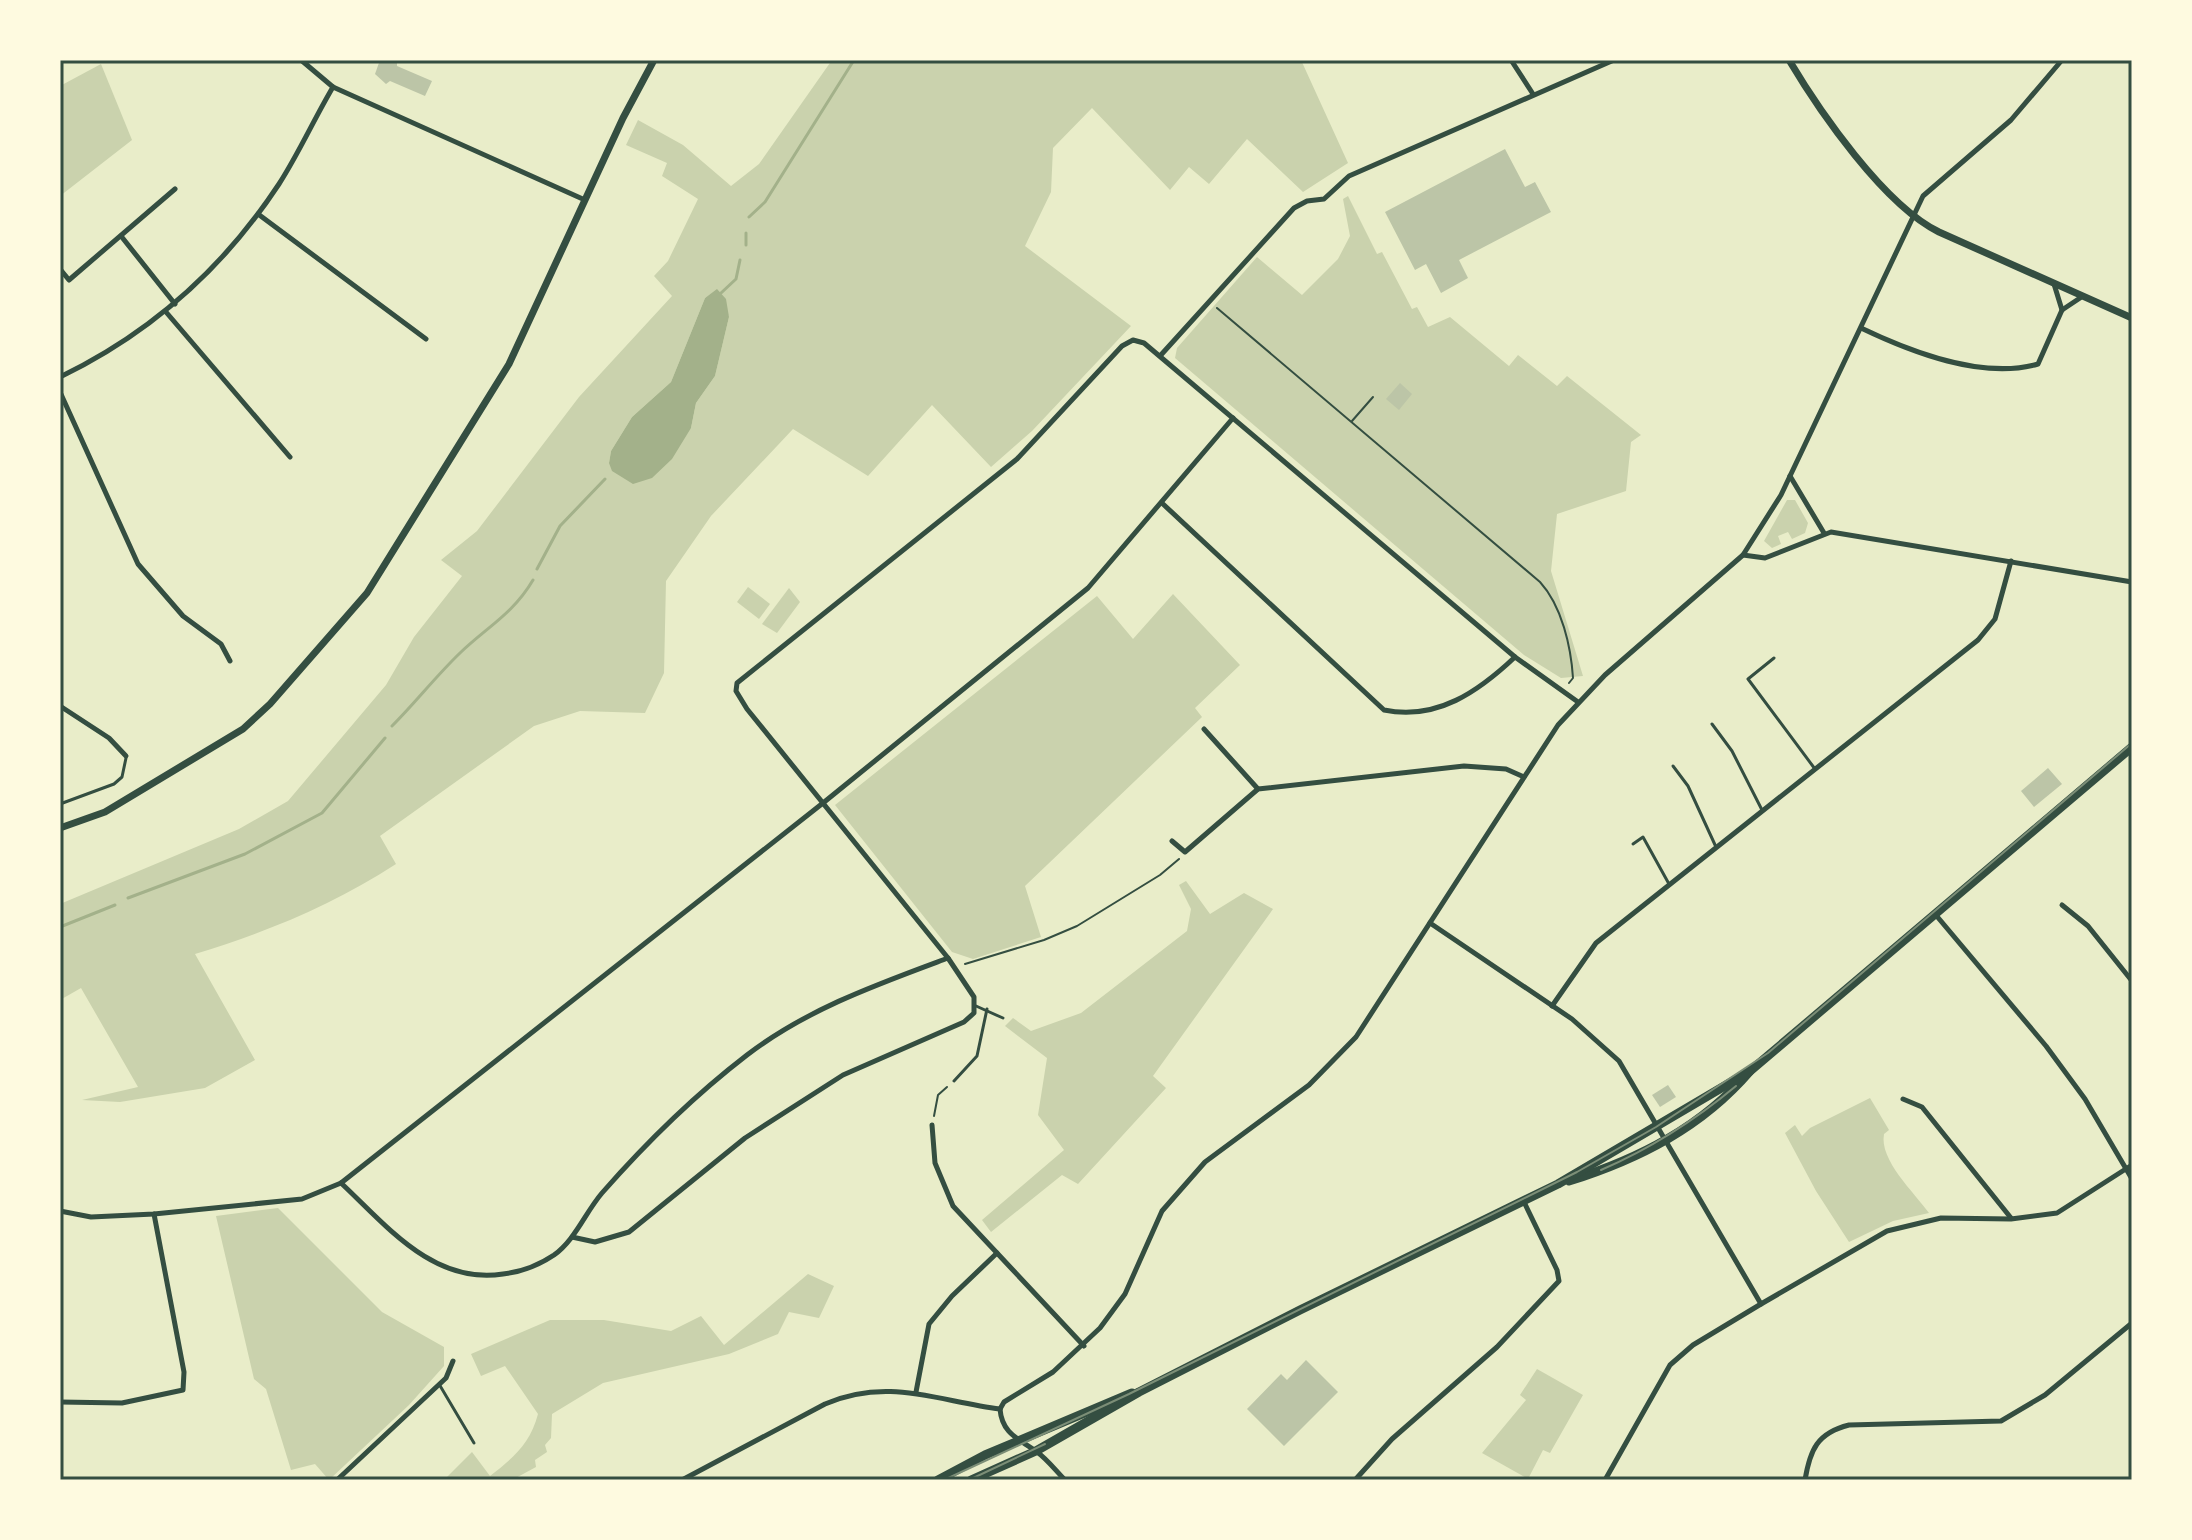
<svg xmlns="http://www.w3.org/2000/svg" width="2192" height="1540" font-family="'Noto Serif',serif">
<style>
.green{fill:#cad2ad;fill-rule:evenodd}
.water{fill:#a3b18a}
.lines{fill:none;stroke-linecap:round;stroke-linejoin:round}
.stream{stroke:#a3b18a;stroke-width:3}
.building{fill:#bcc5a7}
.path{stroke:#344e41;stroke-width:2}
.service{stroke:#344e41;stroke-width:3}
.minor{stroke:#344e41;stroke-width:5}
.tertiary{stroke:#344e41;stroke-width:7}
.primary{stroke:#344e41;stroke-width:9}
.tram{stroke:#7c8e77;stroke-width:2}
.neatline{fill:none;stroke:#344e41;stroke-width:3}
</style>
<rect width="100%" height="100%" fill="#e9edc9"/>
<!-- green -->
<g class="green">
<path d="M832 60H1301L1348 163 1303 192 1247 139 1209 184 1189 167 1170 190 1092 108 1053 148 1051 192 1025 246 1131 326 1032 431 991 467 932 405 868 476 793 429 711 516 666 581 664 673 645 713 580 711 534 726 380 836 396 864C333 905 267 932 195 954L255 1060 205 1088 120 1102 82 1100 138 1087 81 988 60 1000V904L239 829 288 801 386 685 414 637 462 576 441 560 477 531 579 397 672 296 654 276 668 261 698 199 662 176 667 163 626 145 638 120 683 145 731 186 759 164ZM717 290 729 317 715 376 696 403 691 428 609 463 611 451 632 417 671 382 705 298Z"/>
<polygon points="101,64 132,140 60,196 60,86"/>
<polygon points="1348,196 1377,254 1382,252 1412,309 1417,307 1428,327 1450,317 1509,366 1518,355 1557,386 1567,376 1641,435 1631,442 1626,491 1557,514 1551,571 1583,676 1561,678 1524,655 1175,358 1177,348 1257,257 1302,295 1338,259 1350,236 1343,199"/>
<polygon points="1787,500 1795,500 1808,523 1805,533 1792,539 1788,532 1778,536 1781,544 1772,548 1764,541"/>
<polygon points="748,587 770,604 759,619 737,602"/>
<polygon points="789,588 800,602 777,633 762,624"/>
<polygon points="1173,594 1240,665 1195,708 1202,717 1025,886 1041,937 973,959 952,952 835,805 1097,596 1133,639"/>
<polygon points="1186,881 1210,914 1244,893 1273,909 1153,1076 1166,1088 1078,1184 1062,1175 991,1232 982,1220 1064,1150 1038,1115 1047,1058 1005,1026 1013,1018 1031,1031 1081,1013 1187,931 1191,909 1179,885"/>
<path d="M1870 1098 1889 1130 1884 1134C1879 1160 1914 1192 1929 1213L1893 1221 1849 1242 1816 1191 1785 1133 1795 1125 1802 1136 1810 1128Z"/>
<polygon points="278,1208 382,1312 444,1347 444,1366 409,1405 329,1480 315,1464 291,1470 266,1389 254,1379 216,1216"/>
<path d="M808 1274 834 1286 819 1318 789 1312 778 1334 729 1354 603 1383 552 1414 551 1438 545 1445 547 1452 535 1460 536 1467 512 1480H444L472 1452 490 1476C514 1457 530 1444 538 1414L505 1366 481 1376 471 1354 550 1320H604L671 1331 701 1316 724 1345Z"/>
<polygon points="1537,1369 1583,1395 1550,1453 1543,1450 1528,1479 1482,1453 1526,1400 1520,1395"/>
</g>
<!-- water -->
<polygon class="water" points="717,289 726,299 729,317 715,376 696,403 691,428 672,459 652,478 633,484 612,471 609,463 611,451 632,417 671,382 705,298"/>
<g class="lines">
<!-- stream -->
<g class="stream">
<polyline points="749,217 765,202 854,60"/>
<polyline points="746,233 746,245"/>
<polyline points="721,293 736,279 740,260"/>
<polyline points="537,569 560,526 605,479"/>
<path d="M392 726C416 702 436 676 460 653 487 627 513 614 533 580"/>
<polyline points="128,898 245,854 322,813 385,738"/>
<polyline points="60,927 115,905"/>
</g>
</g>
<!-- building -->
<g class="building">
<polygon points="380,60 397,60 397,66 432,81 425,96 390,81 386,84 375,74"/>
<polygon points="1505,149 1525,187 1535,182 1551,212 1459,260 1468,278 1441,293 1426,264 1415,270 1385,212"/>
<polygon points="1400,383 1412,394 1399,410 1386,399"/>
<polygon points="2048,768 2062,784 2034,807 2021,791"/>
<polygon points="1668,1085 1676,1097 1660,1107 1652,1095"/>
<polygon points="1306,1360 1338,1392 1284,1446 1247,1409 1281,1374 1287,1380"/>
</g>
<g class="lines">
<!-- path -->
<g class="path">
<path d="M1217 308 1540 582C1562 606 1571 647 1573 678L1569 683"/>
<polyline points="1352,421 1373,397"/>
<polyline points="965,964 1044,940 1077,926 1160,875 1179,859"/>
<polyline points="934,1116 938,1095 947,1087"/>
</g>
<!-- service -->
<g class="service">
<polyline points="1774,658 1748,679 1815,769"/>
<polyline points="1712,724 1732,751 1762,810"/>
<polyline points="1673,766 1688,786 1716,847"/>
<polyline points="60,804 114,784 122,777 126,758"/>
<polyline points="1633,844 1643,837 1669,884"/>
<polyline points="976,1006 1003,1018"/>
<polyline points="954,1081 977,1056 987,1009"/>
<polyline points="439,1384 474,1443"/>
</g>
<!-- minor -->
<g class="minor">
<polyline points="301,60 333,87 585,200"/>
<polyline points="1511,60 1533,94"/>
<polyline points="258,214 426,339"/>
<polyline points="121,236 175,304"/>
<polyline points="60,269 69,280 175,189"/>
<polyline points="2054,284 2062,310"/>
<polyline points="166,312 290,457"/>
<path d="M1861 328C1911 352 1982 380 2038 364L2062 310 2083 296"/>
<polyline points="1160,356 1294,208 1307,201 1324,199 1349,176 1614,60"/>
<path d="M60 377C151 333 223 269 279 184 299 153 314 119 333 87"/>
<polyline points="60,392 138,564 183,616 221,644 230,661"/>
<polyline points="1790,476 1824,533"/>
<path d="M1163 504 1384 710C1437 721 1479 691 1515 657"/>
<polyline points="1743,555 1765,558 1831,532 2132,582"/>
<polyline points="60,706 109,738 126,756"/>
<polyline points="1204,729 1258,789"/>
<polyline points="1172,841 1185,852 1258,789 1464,766 1506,769 1524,777"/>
<polyline points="2062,905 2088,926 2132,981"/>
<polyline points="1935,914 2046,1046 2085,1099 2132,1179"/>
<polyline points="1430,923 1572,1019 1619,1061 1761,1304"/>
<polyline points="1552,1006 1596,943 1978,640 1995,619 2011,561"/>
<polyline points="1903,1099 1922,1107 2011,1218"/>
<polyline points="932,1125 935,1163 953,1206 1084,1346"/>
<path d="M341 1183C386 1225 433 1285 503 1274 521 1272 539 1265 554 1255 575 1240 585 1213 602 1193 645 1144 695 1095 747 1055 807 1009 878 984 948 958"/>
<polyline points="60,1211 91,1217 154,1214 302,1199 341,1183 823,803 1088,588 1233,418"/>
<polyline points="572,1237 595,1242 629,1232 745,1138 843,1075 964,1022 974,1013 974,997 948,958 747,709 736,691 737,683 1017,459 1122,346 1133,340 1144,343 1515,657 1578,702"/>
<polyline points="916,1392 929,1324 952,1296 997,1253"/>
<polyline points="60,1402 122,1403 183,1390 184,1372 154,1214"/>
<polyline points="1000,1409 1004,1402 1053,1372 1100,1328 1125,1294 1162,1211 1205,1162 1309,1085 1356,1037 1558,725 1605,675 1743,555 1781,495 1923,196 2011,120 2062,60"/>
<path d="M1000 1409C1002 1434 1019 1439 1037 1452 1047 1459 1056 1471 1065 1480"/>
<polyline points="337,1480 446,1378 453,1361"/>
<path d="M682 1480 825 1404C888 1377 937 1401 1000 1409"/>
<polyline points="1355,1480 1392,1439 1497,1347 1559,1281 1557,1270 1524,1202"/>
<polyline points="1605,1480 1670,1365 1693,1345 1761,1304 1887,1231 1941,1218 2011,1219 2057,1213 2132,1165"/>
<path d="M1805 1480C1810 1450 1817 1433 1849 1425L2001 1421 2045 1395 2132 1323"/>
</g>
<!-- tertiary -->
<g class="tertiary">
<path d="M1789 60C1820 112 1884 205 1939 232L2132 318"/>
<polyline points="60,828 105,812 243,729 270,704 367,593 509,364 623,118 654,60"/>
</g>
<!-- primary -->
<g class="primary">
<path d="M1569 1181C1639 1159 1702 1127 1750 1071L2132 747"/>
<polyline points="938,1480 985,1455 1132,1393"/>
<polyline points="971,1480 1036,1451 1139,1392 1300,1310 1558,1184 1750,1071"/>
</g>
<!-- tram -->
<g class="tram">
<path d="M1601 1170C1652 1148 1694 1121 1736 1086"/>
<polyline points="944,1480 1129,1394 1577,1172 1656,1127 1768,1053 2132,743"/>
<polyline points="969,1480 1045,1444"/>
</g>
</g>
<!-- border -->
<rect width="2192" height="1540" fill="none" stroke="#fefae0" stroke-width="124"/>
<rect x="62" y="62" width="2068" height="1416" class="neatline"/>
</svg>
